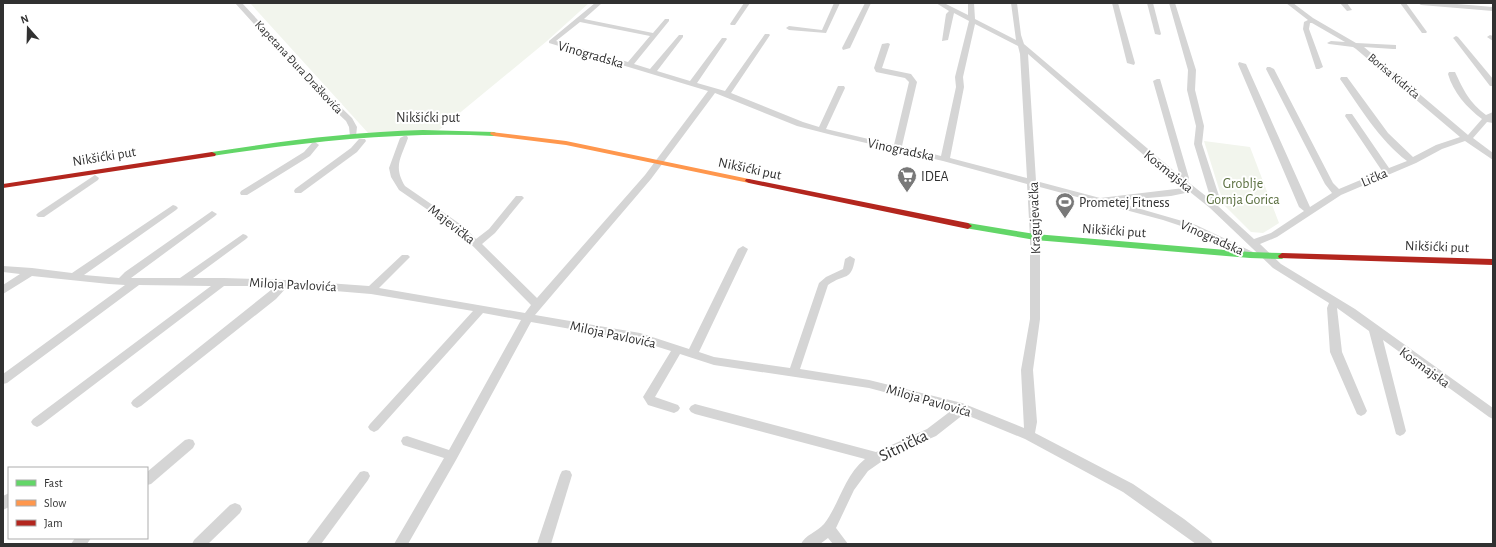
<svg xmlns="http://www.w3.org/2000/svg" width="1496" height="547" font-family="'Alegreya Sans',sans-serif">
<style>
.green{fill:#f2f5ed}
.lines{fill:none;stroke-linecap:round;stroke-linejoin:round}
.street{fill:#d5d5d5;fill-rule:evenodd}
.fast{fill:#63d668;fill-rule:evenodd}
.slow{fill:#ff974d;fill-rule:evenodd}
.jam{fill:#b3261e;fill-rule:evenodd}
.labels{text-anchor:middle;stroke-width:4;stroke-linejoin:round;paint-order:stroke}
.far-street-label{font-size:12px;fill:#313131;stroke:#fff}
.street-label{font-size:14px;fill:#313131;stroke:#fff}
.poi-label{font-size:14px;fill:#313131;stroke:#fff;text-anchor:start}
.park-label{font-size:14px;fill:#586d3d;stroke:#fff}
.near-street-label{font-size:17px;fill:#313131;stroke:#fff}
</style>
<rect width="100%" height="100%" fill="#fff"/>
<!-- green -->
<g class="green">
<polygon points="250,3 589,3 547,41 439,130 369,134"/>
<polygon points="1204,141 1250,147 1279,223 1263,233 1251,232 1224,205"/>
</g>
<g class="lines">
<!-- street -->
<g class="street">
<polygon points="235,3 242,3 323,90 352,118 357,127 356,136 350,136 349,127 346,121 317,94"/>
<path d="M595 3H602L584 19 653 33 665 19H669V21L634 64 650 69 679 35H683V37L657 71 690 81 722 38H726L727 39 697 83 725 91 765 34H769L770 35 731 93 803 122 819 127 837 88 838 86H844L845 88 826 129 894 145 909 82 905 78 876 72 874 68 882 44 888 43 890 44 882 68 911 74 917 82 902 146 941 156 956 87 955 77 969 21 954 13 948 40 942 41 946 14 949 11 936 3H944L968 15V4L974 3 975 19 1016 40 1011 3H1017L1021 35 1024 44 1180 176 1153 81 1157 79H1160L1189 178 1188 182 1211 200 1194 144 1196 126 1187 90 1188 70 1169 3H1175L1196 70 1195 90 1204 126 1202 144 1221 202 1218 206 1254 239 1271 233 1304 211 1299 207 1238 64 1239 62 1246 64 1310 207 1332 193 1325 184 1266 69 1267 67H1270L1274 69 1333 183 1339 189 1382 171 1345 116 1346 114H1352L1389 168 1407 161C1379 140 1360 107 1340 79L1341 77H1347L1388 133 1413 157 1436 145 1460 137 1356 49 1353 47 1329 44 1327 43 1331 41 1345 42 1312 23H1310L1309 29 1323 67 1319 69H1316L1303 29 1304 22 1308 20 1286 3H1293L1313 18 1356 43 1396 45V49H1393L1364 47 1468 135 1482 119C1467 108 1453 92 1448 74L1449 72H1455C1464 91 1469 102 1486 115L1493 112V123L1487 122 1473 138 1493 153V160L1465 141 1442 149 1416 163 1341 195 1277 237 1260 244 1281 264 1355 309 1493 408V419L1489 417 1383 340 1406 431 1404 434 1400 436 1396 434 1369 331 1337 308 1342 352 1367 411 1365 414 1361 416 1357 414 1330 352 1327 308 1329 303 1273 268 1210 208 1190 192 1171 196 1113 201 1196 225 1253 252 1255 254 1253 256H1247L1190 229 1163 220 1036 186 1040 237V319L1033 370 1037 422 1035 433 1133 484 1184 519 1211 540 1213 544H1196L1123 492 1025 439 964 414 936 436 888 457 868 471 854 490 836 528 848 544H833L828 538 820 544H801C805 535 817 532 824 524 840 503 844 476 865 459L695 414 691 412 689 409 691 406 695 404 876 452 927 429 952 410 869 388 714 365 680 354 655 397 678 405 680 408 678 411 674 413 648 405 643 397 671 351 639 341 531 322 456 460 408 544H394L444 458 403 445 401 441 403 437 407 436 449 450 521 320 483 313 378 430 374 432 370 430 368 427 370 424 473 311 371 294 287 287 276 299 141 406 137 408 133 406 131 403 133 400 276 286H224L41 425 37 427 33 425 31 422 33 419 211 286 139 285 7 383 3 384V374L125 285 109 284 32 276 3 294V285L20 274 3 272V266L32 268 72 273 173 205 176 206 178 208 176 210 84 275 119 278 125 272 212 211 217 214 215 216 131 278H180L243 234 246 235 248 237 246 239 193 278H224L285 280 369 286 402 255H408L410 257 379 288 525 313 531 305 457 230 399 190 391 177 389 168 400 138 404 136H407L408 138C401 158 393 166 405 186L463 226 476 239 489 229 516 196H522L524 198 522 200 495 233 482 244 537 298 645 175 708 91 549 43V41ZM580 22 650 36 628 62 556 41ZM975 24 1018 46 1020 54 1027 178 950 158 964 87 963 77ZM1028 54 1154 164 1184 188 1100 198 1036 181ZM715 93 797 126 832 135 943 161 1027 184 1030 237V319L1021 370 1024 428 962 403 869 380 800 369 828 285C845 273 851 282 855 259L850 256 845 259 843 269 826 277 819 283 790 368 714 357 699 352 748 249 743 246 738 249 689 349 640 333 535 315 651 179Z"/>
<polygon points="744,3 750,3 735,25 731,25 730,24"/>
<polygon points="834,3 840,3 826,33 789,30 786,28 789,26 822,30"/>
<polygon points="865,3 871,3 850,48 843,50 842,48"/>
<polygon points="1112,3 1118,3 1135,63 1134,65 1127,63"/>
<polygon points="1147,3 1153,3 1161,34 1160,35 1155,34"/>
<polygon points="1340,3 1347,3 1352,10 1347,11"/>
<polygon points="1400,3 1406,3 1427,32 1426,33 1422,33"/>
<polygon points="1418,3 1445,3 1493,7 1493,11 1421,5"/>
<polygon points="1490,35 1493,36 1493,41 1487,37"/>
<polygon points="1456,36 1458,37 1493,79 1493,86 1490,86 1454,39 1453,38"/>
<polygon points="359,139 365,139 366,141 357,152 301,193 295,193 294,191 295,189 351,148"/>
<polygon points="315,142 319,145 310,156 247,195 241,195 240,193 241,191 304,152 312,143"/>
<polygon points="95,175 99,178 98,180 44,217 38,217 36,215 38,213"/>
<polygon points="189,439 193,440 195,444 193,448 151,484 147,485 147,472 185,440"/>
<polygon points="566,470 570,471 572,475 551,544 537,544 560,475 562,471"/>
<polygon points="364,471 368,472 370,476 368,480 321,544 306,544 360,472"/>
<polygon points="9,493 9,507 3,510 3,496"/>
<polygon points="235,503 240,505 242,509 240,513 208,544 192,544 194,540 230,505"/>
<polygon points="75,538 91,538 87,544 71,544"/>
</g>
<!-- fast -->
<g class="fast">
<path d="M423 130 494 132 498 134 494 136C399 131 306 142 212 156L208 154 212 152C282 141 352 132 423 130Z"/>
<polygon points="968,223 1035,234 1250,252 1282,253 1286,256 1282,259 1250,258 1035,240 965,228 964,226"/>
</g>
<!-- slow -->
<polygon class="slow" points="491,132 566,141 749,179 753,181 749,183 566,145 494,136 490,134"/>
<!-- jam -->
<g class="jam">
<polygon points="212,152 216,154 215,156 3,188 3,184"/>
<polygon points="746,179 749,179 968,223 972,226 968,229 749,183 745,181"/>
<polygon points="1282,253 1493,259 1493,265 1279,258 1278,256"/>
</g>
</g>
<!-- icons -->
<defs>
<g id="supermarket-pin" transform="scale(1)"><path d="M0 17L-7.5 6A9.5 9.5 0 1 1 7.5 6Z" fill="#797979" stroke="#fff"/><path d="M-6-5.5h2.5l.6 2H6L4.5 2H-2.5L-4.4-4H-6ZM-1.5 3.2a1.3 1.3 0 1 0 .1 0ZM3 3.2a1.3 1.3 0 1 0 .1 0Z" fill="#fff"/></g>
<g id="stadium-pin" transform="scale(1)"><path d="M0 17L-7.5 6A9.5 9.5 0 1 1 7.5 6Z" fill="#797979" stroke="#fff"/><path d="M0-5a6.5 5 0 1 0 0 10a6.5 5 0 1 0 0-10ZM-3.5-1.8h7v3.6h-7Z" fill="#fff"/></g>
</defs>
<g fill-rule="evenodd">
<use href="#supermarket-pin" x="907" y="176"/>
<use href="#stadium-pin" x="1065" y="202"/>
</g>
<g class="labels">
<!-- far-street labels -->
<g class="far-street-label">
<text transform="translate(299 67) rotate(47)" y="4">Kapetana Đura Draškovića</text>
<text transform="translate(1394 76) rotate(40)" y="4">Borisa Kidriča</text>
</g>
<!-- street labels -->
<g class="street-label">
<text transform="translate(591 54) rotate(16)" y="5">Vinogradska</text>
<text x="428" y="122">Nikšićki put</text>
<text transform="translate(901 149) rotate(12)" y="5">Vinogradska</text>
<text transform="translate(104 156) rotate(-9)" y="5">Nikšićki put</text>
<text transform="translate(750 168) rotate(12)" y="5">Nikšićki put</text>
<text transform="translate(1169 171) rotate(39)" y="5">Kosmajska</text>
<text transform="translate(1374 177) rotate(-23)" y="5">Lička</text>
<text transform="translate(1034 218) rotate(-92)" y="5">Kragujevačka</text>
<text transform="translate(452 224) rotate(38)" y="5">Majevička</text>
<text transform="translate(1114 230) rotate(4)" y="5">Nikšićki put</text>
<text transform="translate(1212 237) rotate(24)" y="5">Vinogradska</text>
<text transform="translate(1437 246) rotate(2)" y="5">Nikšićki put</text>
<text transform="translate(293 284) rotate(3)" y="5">Miloja Pavlovića</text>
<text transform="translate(613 334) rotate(12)" y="5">Miloja Pavlovića</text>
<text transform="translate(1425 367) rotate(36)" y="5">Kosmajska</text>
<text transform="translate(929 400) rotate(16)" y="5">Miloja Pavlovića</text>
</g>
<!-- poi labels -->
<g class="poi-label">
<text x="921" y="181">IDEA</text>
<text x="1079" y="207">Prometej Fitness</text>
</g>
<!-- park labels -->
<g class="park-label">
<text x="1243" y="188">Groblje<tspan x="1243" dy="16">Gornja Gorica</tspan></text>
</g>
<!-- near-street labels -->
<g class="near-street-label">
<text transform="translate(903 445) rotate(-26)" y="6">Sitnička</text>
</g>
</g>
<!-- border -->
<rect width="1496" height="547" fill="none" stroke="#313131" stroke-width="8"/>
<!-- legend -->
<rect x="8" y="467" width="140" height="72" fill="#ffffff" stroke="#adadad"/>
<rect x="16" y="480" width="20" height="6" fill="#63d668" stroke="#adadad"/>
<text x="44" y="487" font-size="12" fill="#313131">Fast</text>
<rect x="16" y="500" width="20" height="6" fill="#ff974d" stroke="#adadad"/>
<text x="44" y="507" font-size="12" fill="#313131">Slow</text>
<rect x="16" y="520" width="20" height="6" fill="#b3261e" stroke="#adadad"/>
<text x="44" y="527" font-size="12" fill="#313131">Jam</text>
<!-- north arrow -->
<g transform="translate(28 28) rotate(340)" stroke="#ffffff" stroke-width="3" paint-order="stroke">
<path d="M0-3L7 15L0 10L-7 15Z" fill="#313131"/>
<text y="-6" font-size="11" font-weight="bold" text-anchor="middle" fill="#313131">N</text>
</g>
</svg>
